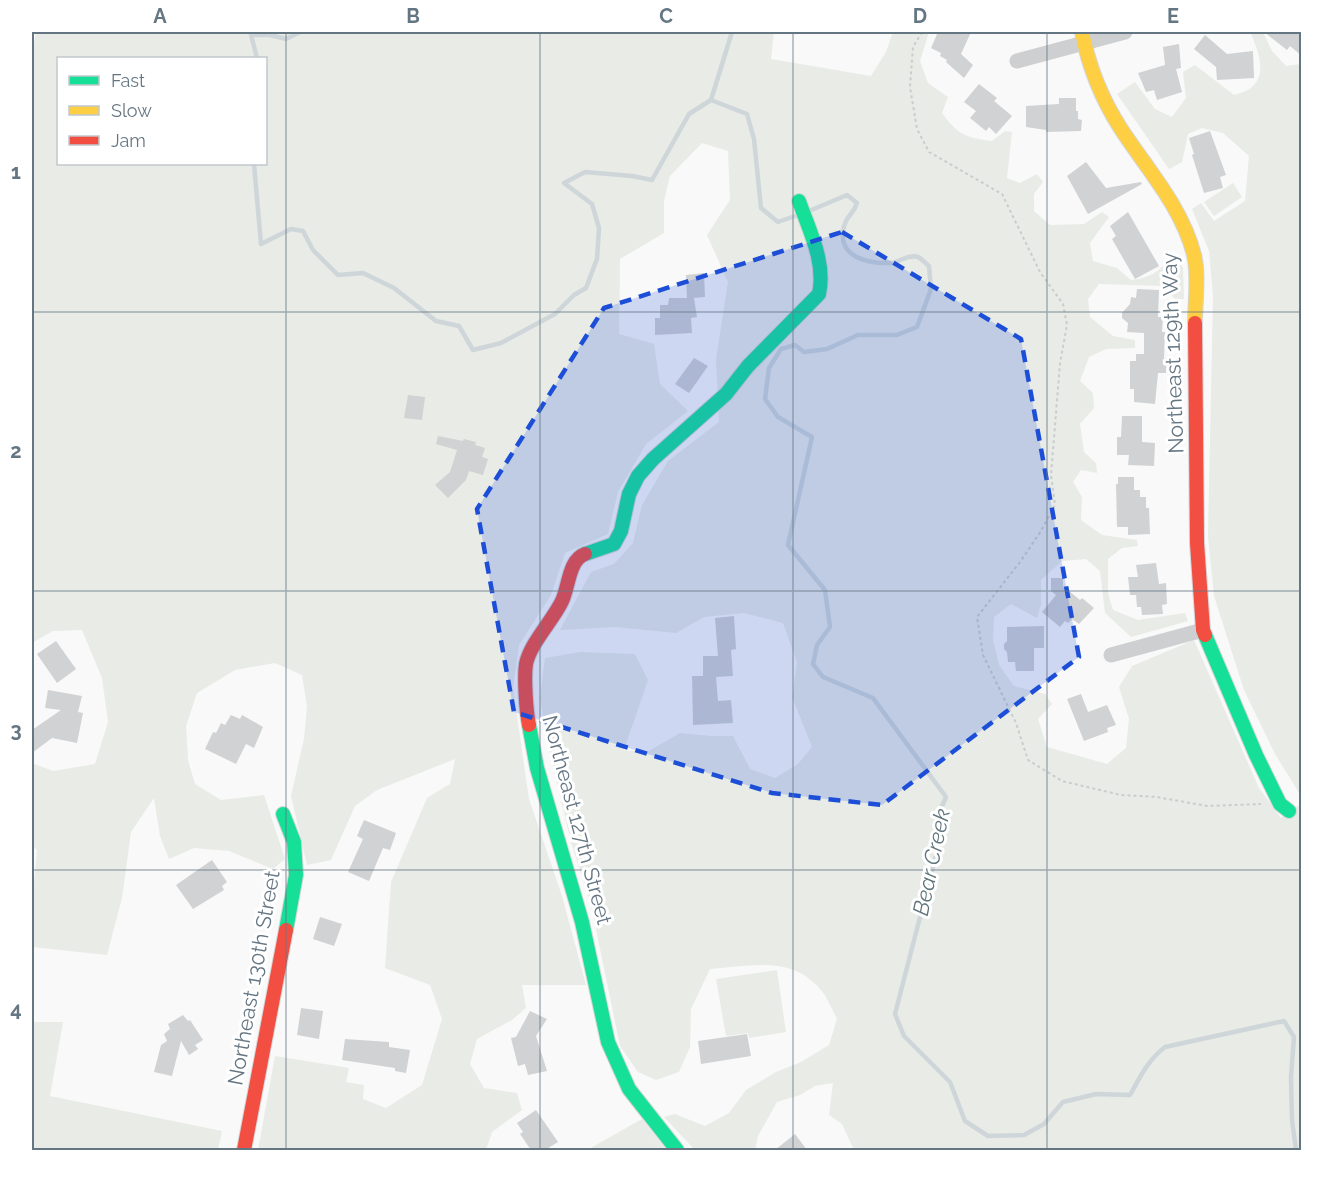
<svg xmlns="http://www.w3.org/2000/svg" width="1333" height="1182" font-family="Raleway,sans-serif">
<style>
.green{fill:#e8ebe6;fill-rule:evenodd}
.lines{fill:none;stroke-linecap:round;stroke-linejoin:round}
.stream{stroke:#ced6d9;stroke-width:4.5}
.building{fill:#d0d2d3}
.fast-casing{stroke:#d5d6d7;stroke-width:16}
.slow-casing{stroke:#d5d6d7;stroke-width:16}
.jam-casing{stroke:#d5d6d7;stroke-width:16}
.path{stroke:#cbcccd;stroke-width:2;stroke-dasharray:3 3;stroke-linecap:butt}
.street{stroke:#cecfd0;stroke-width:15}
.fast{stroke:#16e098;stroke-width:14}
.slow{stroke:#ffcf43;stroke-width:14}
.jam{stroke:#f24e42;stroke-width:14}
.marked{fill:#1d4ed8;fill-opacity:0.2;stroke:#1d4ed8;stroke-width:4.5;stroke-dasharray:12 8;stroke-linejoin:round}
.grid{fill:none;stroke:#657683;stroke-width:1.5;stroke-opacity:0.55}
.labels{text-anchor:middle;stroke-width:6;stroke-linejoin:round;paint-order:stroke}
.street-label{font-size:21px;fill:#657683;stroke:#fff}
.water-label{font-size:22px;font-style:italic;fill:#60757c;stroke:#fff}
.neatline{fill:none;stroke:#657683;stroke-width:2}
.grid-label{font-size:20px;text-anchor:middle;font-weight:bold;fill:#657683}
</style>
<rect width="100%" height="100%" fill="#f9f9f9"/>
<!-- green -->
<g class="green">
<path d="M36 32H774L771 59 871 76 886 52 893 32H929L920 61 928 83 948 97 942 113C957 134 966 138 992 141L1005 131 1012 132 1007 178 1020 183 1037 174 1043 182 1034 194V211L1050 225 1084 224 1102 212 1109 217 1090 243 1093 261 1117 268 1131 280C1152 278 1161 270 1174 254L1183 268 1184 299H1175L1163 286 1099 284 1088 299 1090 317 1113 336 1135 340V348L1106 349 1089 357 1080 381 1093 393 1094 408 1080 424 1084 452 1096 463 1097 473 1081 470 1073 482 1082 497 1081 520 1102 535 1137 540 1138 546 1122 548 1108 559V593L1113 610 1138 620 1185 613 1188 621 1131 637 1105 613 1100 571 1086 559 1062 561 1041 580V604L1037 618 1011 604 994 617 993 640 999 665 1014 686 1045 694 1052 704 1038 719 1047 747 1107 764 1126 748 1129 719 1119 687 1132 666 1194 640 1259 788 1281 818 1301 804V1150H854L842 1124 829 1115 833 1083 815 1086 800 1095 777 1102 758 1136 755 1150H695L664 1117 675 1114 705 1126 729 1113 746 1090 776 1072 801 1062 829 1045 837 1019C833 1011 829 1002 824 994 795 954 752 966 710 969L691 1009 690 1047 679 1072 656 1080 638 1072 620 1046 591 905 571 842 549 750 540 698 545 658 580 652 635 654 648 680 624 750 647 752 680 733 711 736H733L750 769 775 778 798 764 812 747 792 697 797 662 783 623 744 613 704 617 676 633 615 627 560 630 591 572 614 564 633 543 642 505 668 461 719 422 716 359 728 282 707 235 730 200 728 151 702 143 670 176 664 201V233L620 259 619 334 654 344 660 384 688 411 646 444 618 492 608 534 565 553 551 595 519 645 513 688 529 799 562 896 586 985H522L526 1008 512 1020 477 1039 470 1064 484 1088 517 1093 522 1110 492 1132 486 1150H258L275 1056 349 1068 346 1082 364 1085 363 1099 386 1108 422 1085 442 1019 430 985 385 968 391 882 427 798 450 784 455 759 377 790 355 806 331 860 307 865 291 796 304 739 307 706 302 675 275 663 235 670 197 693 186 726 188 760 195 784 221 800 264 795 285 859 273 869 229 851 194 848 169 859 160 836 154 798 131 832 122 898 107 955 32 947V906L37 850 32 845V763L53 771 95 764 108 722 102 678 82 630 53 631 32 643V55ZM58 58H266V164H58Z"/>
<path d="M1250 32H1263L1272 51 1286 66 1301 64V796L1275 754 1244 690 1214 596 1208 536 1213 296 1209 251 1192 209 1201 203 1214 221 1245 201 1249 156 1223 133 1202 128 1188 134 1182 162 1169 169 1117 94 1135 82 1155 109 1172 117 1186 98 1183 72 1195 65 1234 95C1240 93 1248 91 1252 87 1268 73 1257 47 1250 32Z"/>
<polygon points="1233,183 1242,197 1214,216 1204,202"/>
<polygon points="777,970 786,1032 749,1038 748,1033 726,1036 716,979"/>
<polygon points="32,1022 63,1022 50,1096 222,1131 218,1150 32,1150"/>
<polygon points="642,1119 666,1150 587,1150"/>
</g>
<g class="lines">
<!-- stream -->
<g class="stream">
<polyline points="257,58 251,35 270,35 286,39 300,32"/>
<polyline points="711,100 732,32"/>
<polyline points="254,164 261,244 291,229 303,231 313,250 338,275 363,273 394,288 436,321 459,326 473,350 501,343 555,314 574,295 586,288 597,259 599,228 592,204 564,183 585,172 632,176 652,180 689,114 711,100 747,114 754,139 761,208 778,222 798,215"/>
<path d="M809 211 847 195 857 203C853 216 845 215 843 232 840 258 870 264 891 263 899 262 908 254 918 257 921 258 926 264 929 266L931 289 917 327 897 335H858L827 349 804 352 795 345 781 349 769 368 765 399 778 417 812 437 788 545 825 590 830 627 817 645 813 664 823 677 873 698 946 797 936 820 940 840 895 1014 904 1036 950 1082 965 1121 988 1136 1024 1135 1044 1124 1063 1102 1096 1094 1130 1095C1140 1077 1148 1060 1165 1047L1284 1021 1294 1037 1291 1077 1292 1120 1296 1150"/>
</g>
</g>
<!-- building -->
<g class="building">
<polygon points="938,32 971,32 961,54 973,65 964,78 946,62 947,60 940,56 941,53 931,48"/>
<polygon points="1264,32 1302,32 1302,56 1290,46 1287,50"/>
<polygon points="1205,35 1227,54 1253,51 1254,78 1217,80 1216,67 1194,49"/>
<polygon points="1179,44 1181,68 1176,69 1182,92 1157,100 1154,90 1146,92 1138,73 1165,65 1163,47"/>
<polygon points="979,84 997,98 994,101 1012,116 996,134 989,127 986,131 970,118 976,111 964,102"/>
<polygon points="1059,98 1076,98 1076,111 1078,111 1078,119 1082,120 1081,131 1046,132 1046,130 1026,127 1026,106 1059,104"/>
<polygon points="1210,131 1226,175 1220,177 1223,188 1204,193 1192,155 1194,154 1189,138"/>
<polygon points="1086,162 1106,188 1141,182 1142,184 1088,214 1067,176"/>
<polygon points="1128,212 1159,266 1135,279 1112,239 1116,236 1110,226"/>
<polygon points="704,273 705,297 692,298 694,298 697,317 691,318 692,333 655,335 655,318 660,318 660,305 668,305 669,298 687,298 686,275"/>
<polygon points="1137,289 1159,290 1158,317 1163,317 1162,332 1165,332 1164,358 1167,358 1166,373 1158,373 1155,404 1134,402 1134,389 1130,389 1130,361 1136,361 1136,354 1144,354 1144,333 1127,332 1128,323 1122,318 1122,313 1130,304 1131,297 1136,298"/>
<polygon points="694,358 708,366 689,393 675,384"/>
<polygon points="408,395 425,397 422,420 404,418"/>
<polygon points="1122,416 1142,416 1142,442 1155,443 1154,466 1128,465 1129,455 1117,455 1117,437 1121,437"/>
<polygon points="438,436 463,441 464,439 476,442 475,445 485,448 482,457 488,459 483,475 469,471 466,480 448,498 435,485 450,472 457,450 436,444"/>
<polygon points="1118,477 1134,477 1134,490 1140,490 1140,497 1146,497 1146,508 1149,508 1150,534 1128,535 1128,527 1117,527 1116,484 1118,484"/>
<polygon points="1156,563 1159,584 1166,583 1167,604 1162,605 1163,614 1142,615 1141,607 1137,607 1136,595 1130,595 1128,577 1138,577 1136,565"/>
<polygon points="1051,578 1063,578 1063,586 1080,600 1082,598 1094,608 1079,624 1072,619 1068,623 1065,621 1060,627 1042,612 1056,595 1051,591"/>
<polygon points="734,616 736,649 731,650 733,676 716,677 718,701 731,700 733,723 693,725 692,676 703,676 703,656 718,656 715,618"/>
<polygon points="1044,626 1044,648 1034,648 1034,671 1016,671 1015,662 1008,662 1007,652 1004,649 1004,644 1007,641 1007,627"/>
<polygon points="56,641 76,669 57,683 37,654"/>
<polygon points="48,690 82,696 78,712 83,713 77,743 52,738 32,753 32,730 61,710 45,708"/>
<polygon points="1081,694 1088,712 1107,705 1116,725 1107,728 1108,732 1084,741 1067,699"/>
<polygon points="231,715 240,719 242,715 263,727 254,748 246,744 236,764 205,749 213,732 216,733 221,723 225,725"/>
<polygon points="364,820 396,833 390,850 383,848 369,881 348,872 363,839 357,836"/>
<polygon points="212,860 227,882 222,886 224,890 193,909 176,885"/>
<polygon points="320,917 342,924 334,946 313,939"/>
<polygon points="301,1008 323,1011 319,1039 297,1035"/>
<polygon points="530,1011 547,1019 536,1036 547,1071 528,1075 525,1064 518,1066 511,1038 516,1037"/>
<polygon points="183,1015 188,1021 190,1020 203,1040 195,1045 198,1049 189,1055 181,1041 172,1076 154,1072 161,1045 167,1041 164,1034 170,1029 168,1024"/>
<polygon points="747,1034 751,1056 701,1064 698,1041"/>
<polygon points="345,1039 389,1042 389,1047 410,1050 406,1073 395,1071 395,1068 342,1060"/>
<polygon points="536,1110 558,1142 545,1150 531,1150 520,1134 523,1132 517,1123"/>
<polygon points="795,1134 807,1150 775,1150"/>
</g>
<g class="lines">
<!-- fast casing -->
<g class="fast-casing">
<g id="fast">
<path d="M585 554 614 544 621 531 629 494 638 476 653 459 726 394 748 366 819 294C826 262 809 230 799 201"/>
<polyline points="1205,635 1256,755 1280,804 1289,811"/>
<polyline points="529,725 537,768 582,922 608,1042 629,1089 677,1150"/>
<polyline points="283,814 294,842 296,875 286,930"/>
</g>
</g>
<!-- slow casing -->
<g class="slow-casing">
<path id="slow" d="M1082 32C1089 68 1101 98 1121 129 1147 169 1182 207 1194 255 1199 274 1195 303 1195 323"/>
</g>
<!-- jam casing -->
<g class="jam-casing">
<g id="jam">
<polyline points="1195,323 1197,543 1203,630 1205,635"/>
<path d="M529 725C526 711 524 677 526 664 530 644 552 621 561 603 569 589 568 560 585 554"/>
<polyline points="244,1150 286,930"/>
</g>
</g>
<!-- path -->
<polyline class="path" points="922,32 913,47 910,87 917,129 929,152 1002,194 1040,272 1063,304 1067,325 1060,363 1051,475 1055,505 1041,531 1020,562 977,617 983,655 1016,723 1028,760 1062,781 1121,795 1157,797 1207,806 1261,804"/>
<!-- street -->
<g class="street">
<polyline points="1017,61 1125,32"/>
<polyline points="1111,655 1203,630"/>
</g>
<!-- fast -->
<use href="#fast" class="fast"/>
<!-- slow -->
<use href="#slow" class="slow"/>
<!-- jam -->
<use href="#jam" class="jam"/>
</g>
<!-- marked area -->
<path class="marked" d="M842 232 1021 339 1079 657 882 805 772 793 514 712 477 509 604 308Z"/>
<!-- grid -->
<path class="grid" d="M286 32V1150M540 32V1150M793 32V1150M1047 32V1150M32 312H1302M32 591H1302M32 870H1302"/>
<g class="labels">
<!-- street labels -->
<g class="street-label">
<text transform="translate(1173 353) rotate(-92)" y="7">Northeast 129th Way</text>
<text transform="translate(577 820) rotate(75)" y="7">Northeast 127th Street</text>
<text transform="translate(254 978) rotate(-80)" y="7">Northeast 130th Street</text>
</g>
<!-- water labels -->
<g class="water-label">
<text transform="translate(931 862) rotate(-78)" y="8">Bear Creek</text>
</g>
</g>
<!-- border -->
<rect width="1333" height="1182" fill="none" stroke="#ffffff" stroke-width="66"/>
<!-- legend -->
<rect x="57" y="57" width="210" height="108" fill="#ffffff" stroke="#c1c8cd" stroke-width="1.5"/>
<rect x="69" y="76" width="30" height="9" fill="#16e098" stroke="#c1c8cd" stroke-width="1.5"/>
<text x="111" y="87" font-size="18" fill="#657683">Fast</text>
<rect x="69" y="106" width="30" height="9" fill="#ffcf43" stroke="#c1c8cd" stroke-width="1.5"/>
<text x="111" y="117" font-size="18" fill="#657683">Slow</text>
<rect x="69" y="136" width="30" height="9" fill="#f24e42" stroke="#c1c8cd" stroke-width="1.5"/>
<text x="111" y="147" font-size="18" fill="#657683">Jam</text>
<rect x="33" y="33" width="1267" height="1116" class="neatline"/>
<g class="grid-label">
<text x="160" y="23">A</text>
<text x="413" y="23">B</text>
<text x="666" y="23">C</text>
<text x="920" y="23">D</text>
<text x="1173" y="23">E</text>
<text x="16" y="179">1</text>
<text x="16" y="458">2</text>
<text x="16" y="737">3</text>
<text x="16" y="1016">4</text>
</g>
</svg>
